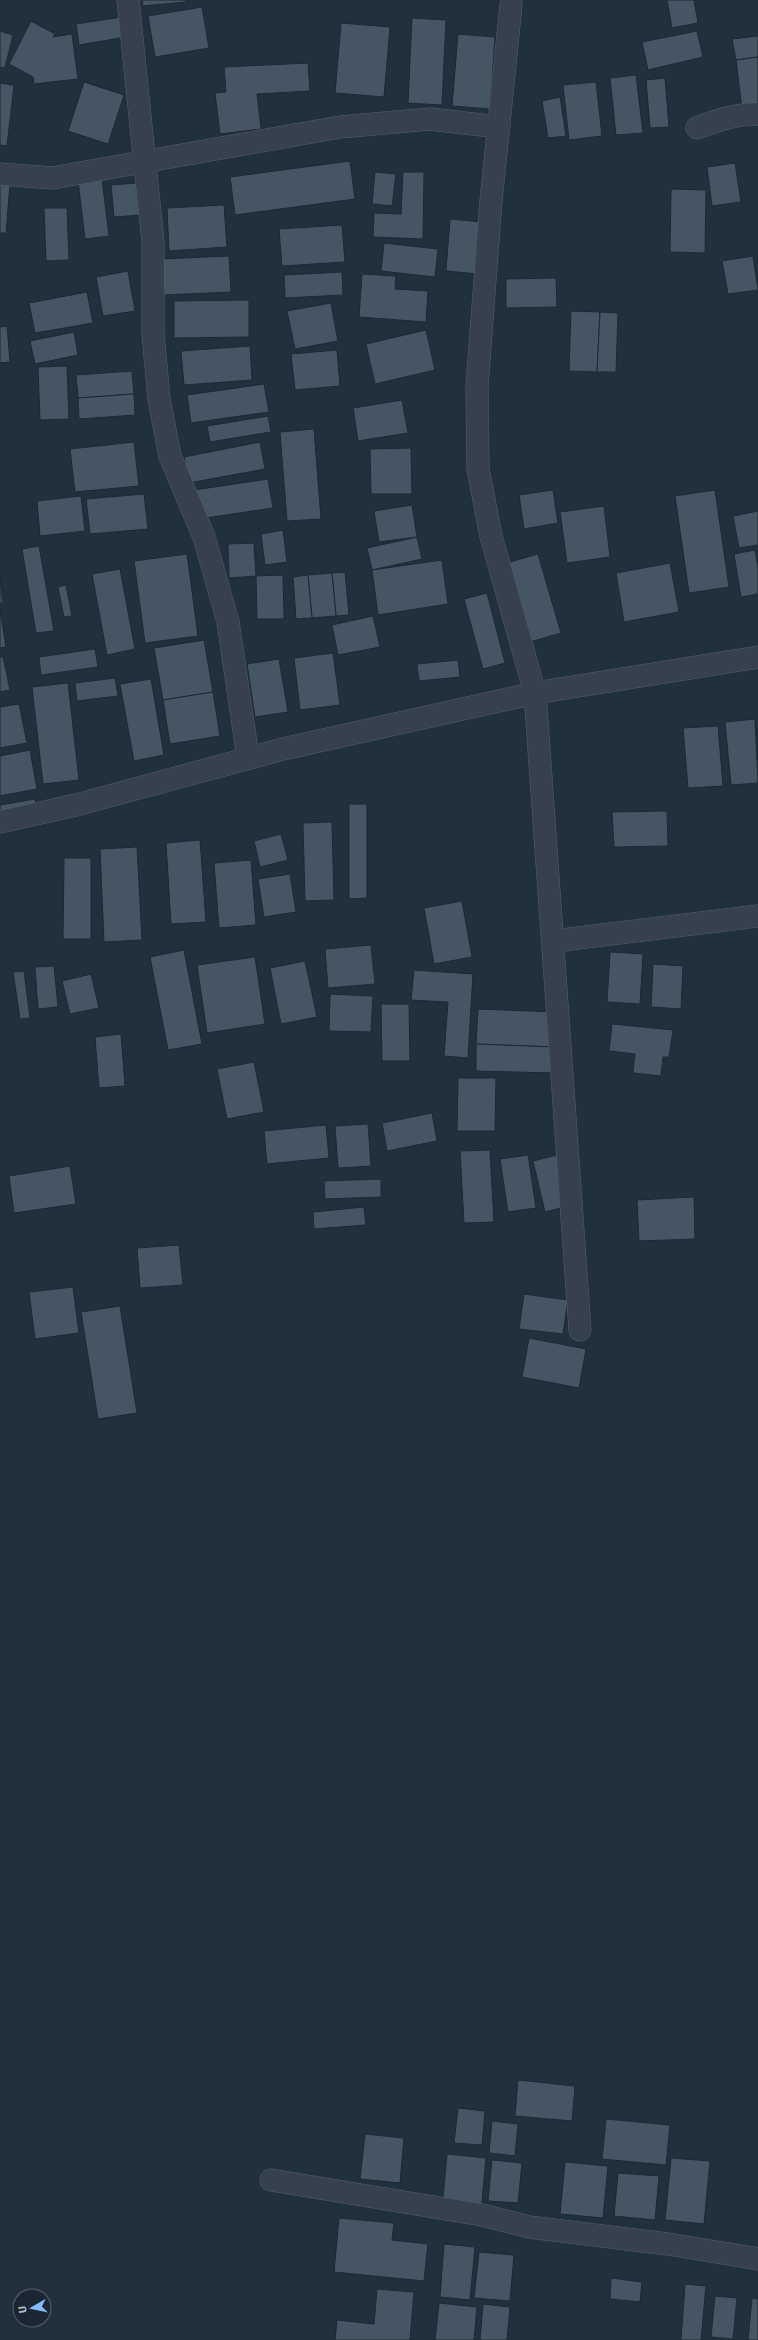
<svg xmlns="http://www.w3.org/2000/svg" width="758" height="2340" font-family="'Fira Sans',sans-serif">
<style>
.building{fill:#455564;stroke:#1d2834}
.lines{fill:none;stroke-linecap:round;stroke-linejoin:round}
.minor-casing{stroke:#545f6b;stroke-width:23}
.minor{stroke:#36414d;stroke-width:22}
</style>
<rect width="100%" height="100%" fill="#21303d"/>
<!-- building -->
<g class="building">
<polygon points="142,0 186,0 186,2 143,6"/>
<polygon points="667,0 694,0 698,23 672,28"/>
<polygon points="202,7 209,48 155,57 148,16"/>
<polygon points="122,17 126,37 79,45 76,24"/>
<polygon points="412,18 446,20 442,105 408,103"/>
<polygon points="31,21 55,34 53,37 72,34 78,79 34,84 33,77 9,64"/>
<polygon points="341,23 390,27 384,97 335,93"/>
<polygon points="0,31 13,35 5,68 0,67"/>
<polygon points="697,31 703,57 648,70 642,42"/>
<polygon points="458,34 495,37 490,109 452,106"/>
<polygon points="758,36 758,57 736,60 732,39"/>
<polygon points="758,57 758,107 742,109 736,60"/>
<polygon points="308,63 310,91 257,94 261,129 220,134 215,93 226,92 224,67"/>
<polygon points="636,75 643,133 616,135 610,78"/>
<polygon points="665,78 669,127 650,128 646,80"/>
<polygon points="84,82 124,95 108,144 68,131"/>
<polygon points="596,82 602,136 569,140 563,85"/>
<polygon points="0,83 14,85 7,146 0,145"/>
<polygon points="560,97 566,136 548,138 542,101"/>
<polygon points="350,161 355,199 235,215 230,177"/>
<polygon points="735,163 741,202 712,206 707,167"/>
<polygon points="375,172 396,174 392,206 372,204"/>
<polygon points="403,172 424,172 423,239 373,237 374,213 401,214"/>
<polygon points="102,179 109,236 85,239 78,181"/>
<polygon points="0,183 10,184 6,233 0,233"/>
<polygon points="138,183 141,215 114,217 111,185"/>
<polygon points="671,189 706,190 705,253 670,252"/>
<polygon points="224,205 227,247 169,251 167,208"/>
<polygon points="44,208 67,208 69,260 46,261"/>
<polygon points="450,219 482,222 478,274 446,271"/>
<polygon points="342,225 345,262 282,266 279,229"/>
<polygon points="384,243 438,249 435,277 381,271"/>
<polygon points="229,256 231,292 164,295 162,259"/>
<polygon points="753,256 758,290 728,294 722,261"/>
<polygon points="128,271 135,311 103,316 96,277"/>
<polygon points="342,272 343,295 285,298 284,275"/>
<polygon points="362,274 396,276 395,289 428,291 426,322 359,317"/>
<polygon points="556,278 557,307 506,308 506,279"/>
<polygon points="87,292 93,323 35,333 29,303"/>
<polygon points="249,300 249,337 174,338 174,301"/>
<polygon points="331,303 338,341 295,349 287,311"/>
<polygon points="571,311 600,312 597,372 569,371"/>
<polygon points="600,312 618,313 616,372 597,372"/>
<polygon points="7,326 10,362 0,363 0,327"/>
<polygon points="426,330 435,370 375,384 366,344"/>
<polygon points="74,332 78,355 35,364 30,341"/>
<polygon points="250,346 252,380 184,385 181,351"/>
<polygon points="337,350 340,386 295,390 291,354"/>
<polygon points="67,366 69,419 40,420 38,367"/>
<polygon points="132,371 134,394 78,398 76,375"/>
<polygon points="264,384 269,412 191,423 187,395"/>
<polygon points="134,394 135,415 79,419 78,398"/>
<polygon points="402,400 408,433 358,441 353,408"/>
<polygon points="268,416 271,432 210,442 207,426"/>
<polygon points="314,429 321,519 287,521 280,432"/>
<polygon points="134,442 139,486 75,492 70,449"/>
<polygon points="260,442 265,469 189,483 184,457"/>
<polygon points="411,448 412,494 371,494 370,449"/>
<polygon points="268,479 273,508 199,519 194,490"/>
<polygon points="553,490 558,523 524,529 519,495"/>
<polygon points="715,490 729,587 689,593 675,496"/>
<polygon points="144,494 148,529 90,534 86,499"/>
<polygon points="81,496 85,531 40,536 37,501"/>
<polygon points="412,505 417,537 379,542 374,511"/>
<polygon points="604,506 610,557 567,563 560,512"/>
<polygon points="758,511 758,545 739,548 733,516"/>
<polygon points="283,530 287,562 265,565 261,534"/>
<polygon points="417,537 422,559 372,570 367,548"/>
<polygon points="254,543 256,576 229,578 228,544"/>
<polygon points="39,546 54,631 36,633 22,549"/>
<polygon points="755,550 758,568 758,594 741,597 734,554"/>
<polygon points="187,554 198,636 145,643 134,561"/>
<polygon points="538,554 561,633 530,642 507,563"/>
<polygon points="442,560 448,604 378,615 372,570"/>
<polygon points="670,563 679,612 624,622 616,573"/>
<polygon points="120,569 135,649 107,655 92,574"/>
<polygon points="345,572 349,615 336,616 332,573"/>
<polygon points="332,573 336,616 312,618 308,575"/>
<polygon points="283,575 284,619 257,619 256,576"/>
<polygon points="308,575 312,618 296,619 293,577"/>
<polygon points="0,578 3,603 0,604"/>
<polygon points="66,585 72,616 64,617 58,587"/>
<polygon points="487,593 505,663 483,669 464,599"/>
<polygon points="0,609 6,647 0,648"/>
<polygon points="373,616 380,647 338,655 332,625"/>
<polygon points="204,640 213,692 163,700 154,648"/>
<polygon points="95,649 98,667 41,675 39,657"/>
<polygon points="333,653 340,705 300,710 294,658"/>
<polygon points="0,657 3,657 10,690 0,692"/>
<polygon points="279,659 288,712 255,717 247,664"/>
<polygon points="458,660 460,677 419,681 417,664"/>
<polygon points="115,678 118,696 77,701 75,683"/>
<polygon points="151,679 164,755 134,761 120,684"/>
<polygon points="68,683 79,780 43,784 32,687"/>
<polygon points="213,692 220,736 170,744 163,700"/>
<polygon points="19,704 27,743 0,748 0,707"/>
<polygon points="755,719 758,783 731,785 725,722"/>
<polygon points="718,726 723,786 688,788 683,728"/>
<polygon points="30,750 37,789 0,796 0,756"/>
<polygon points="35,799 37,808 0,815 0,805"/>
<polygon points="349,804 367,804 367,898 349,899"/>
<polygon points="667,811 668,846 614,847 612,812"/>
<polygon points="332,822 334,900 305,901 303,823"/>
<polygon points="281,834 288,860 260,867 254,841"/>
<polygon points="200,840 206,922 171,924 166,843"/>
<polygon points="137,847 142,940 104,942 100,849"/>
<polygon points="64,858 91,858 91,939 63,939"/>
<polygon points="251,860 256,925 219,928 214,863"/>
<polygon points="290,874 296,912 264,917 258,879"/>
<polygon points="462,901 472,957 434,964 424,908"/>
<polygon points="371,945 375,984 328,988 325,949"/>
<polygon points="184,950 202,1044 168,1050 150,957"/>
<polygon points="610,952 643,954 640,1004 607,1002"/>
<polygon points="255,957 265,1024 207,1033 197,965"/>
<polygon points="305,961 317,1017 281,1024 270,968"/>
<polygon points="653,964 683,966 681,1009 651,1007"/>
<polygon points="54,966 58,1007 38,1009 35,967"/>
<polygon points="414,970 473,974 468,1058 444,1056 448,1002 411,1000"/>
<polygon points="24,971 30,1018 20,1019 13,972"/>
<polygon points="91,974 99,1008 70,1014 62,981"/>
<polygon points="330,994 373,996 371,1032 329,1031"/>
<polygon points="381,1004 409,1004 410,1061 382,1061"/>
<polygon points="478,1009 555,1012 554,1047 476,1044"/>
<polygon points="612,1024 673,1030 669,1057 663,1057 661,1076 633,1073 635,1054 609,1051"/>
<polygon points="121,1034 125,1086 99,1088 95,1037"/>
<polygon points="476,1044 554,1047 554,1073 476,1071"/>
<polygon points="254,1062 264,1112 227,1119 217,1069"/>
<polygon points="458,1078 496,1078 495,1131 457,1131"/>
<polygon points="432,1113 437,1141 387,1151 382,1123"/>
<polygon points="368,1124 371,1166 338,1168 335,1126"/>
<polygon points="326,1125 329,1158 267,1164 264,1131"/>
<polygon points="490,1150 494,1222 464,1223 460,1151"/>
<polygon points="528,1155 536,1208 508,1212 500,1159"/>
<polygon points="557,1155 569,1206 545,1212 533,1161"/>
<polygon points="70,1166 76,1204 14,1213 9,1176"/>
<polygon points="381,1179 381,1197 325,1199 324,1181"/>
<polygon points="694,1197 695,1239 639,1241 637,1200"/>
<polygon points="364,1207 366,1225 314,1229 313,1212"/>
<polygon points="179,1245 183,1285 140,1288 137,1248"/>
<polygon points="73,1287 79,1333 35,1339 29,1292"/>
<polygon points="524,1294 568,1300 563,1334 519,1329"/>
<polygon points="120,1306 137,1413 98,1419 81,1312"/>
<polygon points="529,1338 586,1349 579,1388 522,1377"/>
<polygon points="518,2080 575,2086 572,2121 515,2116"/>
<polygon points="458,2108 485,2111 482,2145 454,2143"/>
<polygon points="606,2119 670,2125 666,2165 602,2159"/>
<polygon points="492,2121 518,2124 515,2156 489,2153"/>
<polygon points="365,2134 404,2138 400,2183 360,2179"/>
<polygon points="447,2154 486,2158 481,2212 442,2208"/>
<polygon points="671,2158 710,2161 704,2224 665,2220"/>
<polygon points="492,2160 522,2163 518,2203 488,2201"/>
<polygon points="565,2162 608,2166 603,2218 560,2214"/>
<polygon points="618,2173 659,2176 655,2220 614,2216"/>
<polygon points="339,2218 394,2223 392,2240 428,2244 424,2281 334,2272"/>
<polygon points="444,2244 475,2247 470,2300 440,2297"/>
<polygon points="479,2252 514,2255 510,2301 474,2298"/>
<polygon points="611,2278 642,2282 640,2302 610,2299"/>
<polygon points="685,2284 706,2286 701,2340 681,2340"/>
<polygon points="377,2289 414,2292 410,2340 335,2340 337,2320 374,2324"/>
<polygon points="715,2296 737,2298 733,2339 711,2337"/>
<polygon points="752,2298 758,2299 758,2340 748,2340"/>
<polygon points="439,2303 477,2307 474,2340 435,2340"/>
<polygon points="483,2304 510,2307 507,2340 480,2340"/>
</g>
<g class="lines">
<!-- minor casing -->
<g class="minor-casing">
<g id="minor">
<polyline points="128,0 153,242 153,334 159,399 170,456 204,537 228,622 248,757"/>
<polyline points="511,5 491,201 477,386 478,469 491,536 535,693 580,1330"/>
<path d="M697 128C718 120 736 114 758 114"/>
<polyline points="0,174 52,178 340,127 430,119 499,127"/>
<polyline points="0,822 76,805 283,749 535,693 758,657"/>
<polyline points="554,941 758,916"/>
<polyline points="271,2180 482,2215 529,2227 668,2244 758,2259"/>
</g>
</g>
<!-- minor -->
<use href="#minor" class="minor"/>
</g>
<!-- north arrow -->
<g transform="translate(32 2308) rotate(261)"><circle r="19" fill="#1b2632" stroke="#57626e"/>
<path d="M0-3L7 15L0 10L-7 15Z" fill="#81bcfe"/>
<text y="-6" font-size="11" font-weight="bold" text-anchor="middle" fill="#b1bcc9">U</text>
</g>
</svg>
